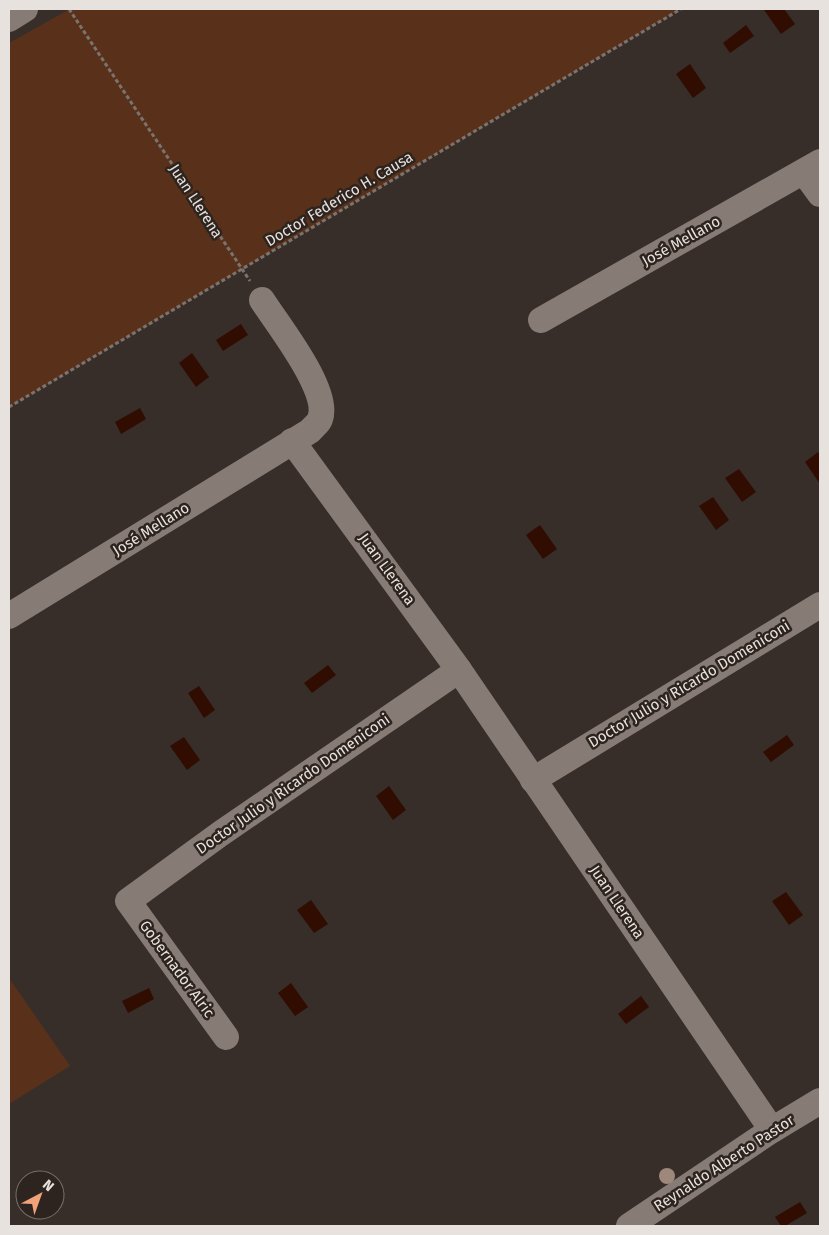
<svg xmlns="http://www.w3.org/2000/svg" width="829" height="1235" font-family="'Fira Sans',sans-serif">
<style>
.green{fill:#59311b}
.water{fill:#300d00}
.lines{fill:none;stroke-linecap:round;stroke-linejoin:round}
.path{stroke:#7a736e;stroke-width:3;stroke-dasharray:4 2.5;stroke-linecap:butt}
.minor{stroke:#867b75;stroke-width:26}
.tree{fill:#9e887c}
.labels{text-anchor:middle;stroke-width:5;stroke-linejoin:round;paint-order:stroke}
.street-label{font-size:15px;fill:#e8e2de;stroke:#2d241f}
</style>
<rect width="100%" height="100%" fill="#372e29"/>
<!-- green -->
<g class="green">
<polygon points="70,9 681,9 9,407 9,43"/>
<polygon points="9,978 70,1066 9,1104"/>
</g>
<!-- water -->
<g class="water">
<polygon points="766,9 784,9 795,24 781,34 764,10"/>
<polygon points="746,25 754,36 730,53 723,43"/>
<polygon points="690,64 706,88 693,98 676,74"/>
<polygon points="241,324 248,335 223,351 216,340"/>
<polygon points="192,353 209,377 196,387 179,363"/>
<polygon points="140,408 146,419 121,434 115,422"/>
<polygon points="818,452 820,455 820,484 805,462"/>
<polygon points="739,469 756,492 742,502 725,478"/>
<polygon points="713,497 729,520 716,530 699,506"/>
<polygon points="540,525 557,549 543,559 526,535"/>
<polygon points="328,665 336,675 312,693 304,683"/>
<polygon points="199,686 215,710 204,718 188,693"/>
<polygon points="787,735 794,745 771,762 763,752"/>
<polygon points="184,737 200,760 187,770 170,746"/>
<polygon points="389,786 406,810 393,820 376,796"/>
<polygon points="786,892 803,915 789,925 772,901"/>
<polygon points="311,900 328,924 314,933 297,910"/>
<polygon points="291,983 308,1007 295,1016 278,993"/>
<polygon points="149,988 154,999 128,1013 122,1001"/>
<polygon points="641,996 649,1007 626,1024 618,1014"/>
<polygon points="800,1202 807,1213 785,1226 781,1226 775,1217"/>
</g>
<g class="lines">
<!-- path -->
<g class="path">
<polyline points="69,9 250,281"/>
<polyline points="9,407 681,9"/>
</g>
<!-- minor -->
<g class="minor">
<polyline points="9,19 25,9"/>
<polyline points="804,172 820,194"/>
<polyline points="541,320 820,162"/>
<polyline points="292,441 459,670 772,1130"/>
<path d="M9 616 310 431C313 427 319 423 320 419 331 391 277 324 262 300"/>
<polyline points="533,780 820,605"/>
<polyline points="226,1037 128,901 220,834 459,670"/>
<polyline points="629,1226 772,1130 820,1101"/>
</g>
</g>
<!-- trees -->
<circle class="tree" cx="667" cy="1176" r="8"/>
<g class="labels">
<!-- street labels -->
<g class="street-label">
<text transform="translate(339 199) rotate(-31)" y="5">Doctor Federico H. Causa</text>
<text transform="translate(196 201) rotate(57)" y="5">Juan Llerena</text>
<text transform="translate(681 241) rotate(-29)" y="5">José Mellano</text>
<text transform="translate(151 529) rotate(-32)" y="5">José Mellano</text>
<text transform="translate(387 569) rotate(54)" y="5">Juan Llerena</text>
<text transform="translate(689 684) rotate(-31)" y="5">Doctor Julio y Ricardo Domeniconi</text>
<text transform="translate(293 784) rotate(-35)" y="5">Doctor Julio y Ricardo Domeniconi</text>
<text transform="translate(617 902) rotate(56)" y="5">Juan Llerena</text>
<text transform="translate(177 969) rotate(54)" y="5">Gobernador Alric</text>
<text transform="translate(724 1163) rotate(-33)" y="5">Reynaldo Alberto Pastor</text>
</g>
</g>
<!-- border -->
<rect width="829" height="1235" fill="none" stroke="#e8e2de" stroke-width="20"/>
<!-- north arrow -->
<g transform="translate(40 1195) rotate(41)"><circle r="24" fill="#2d241f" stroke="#78706b"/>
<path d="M0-4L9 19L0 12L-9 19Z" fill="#f0a279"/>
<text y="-8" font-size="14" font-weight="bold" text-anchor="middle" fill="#e8e2de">N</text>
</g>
</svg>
